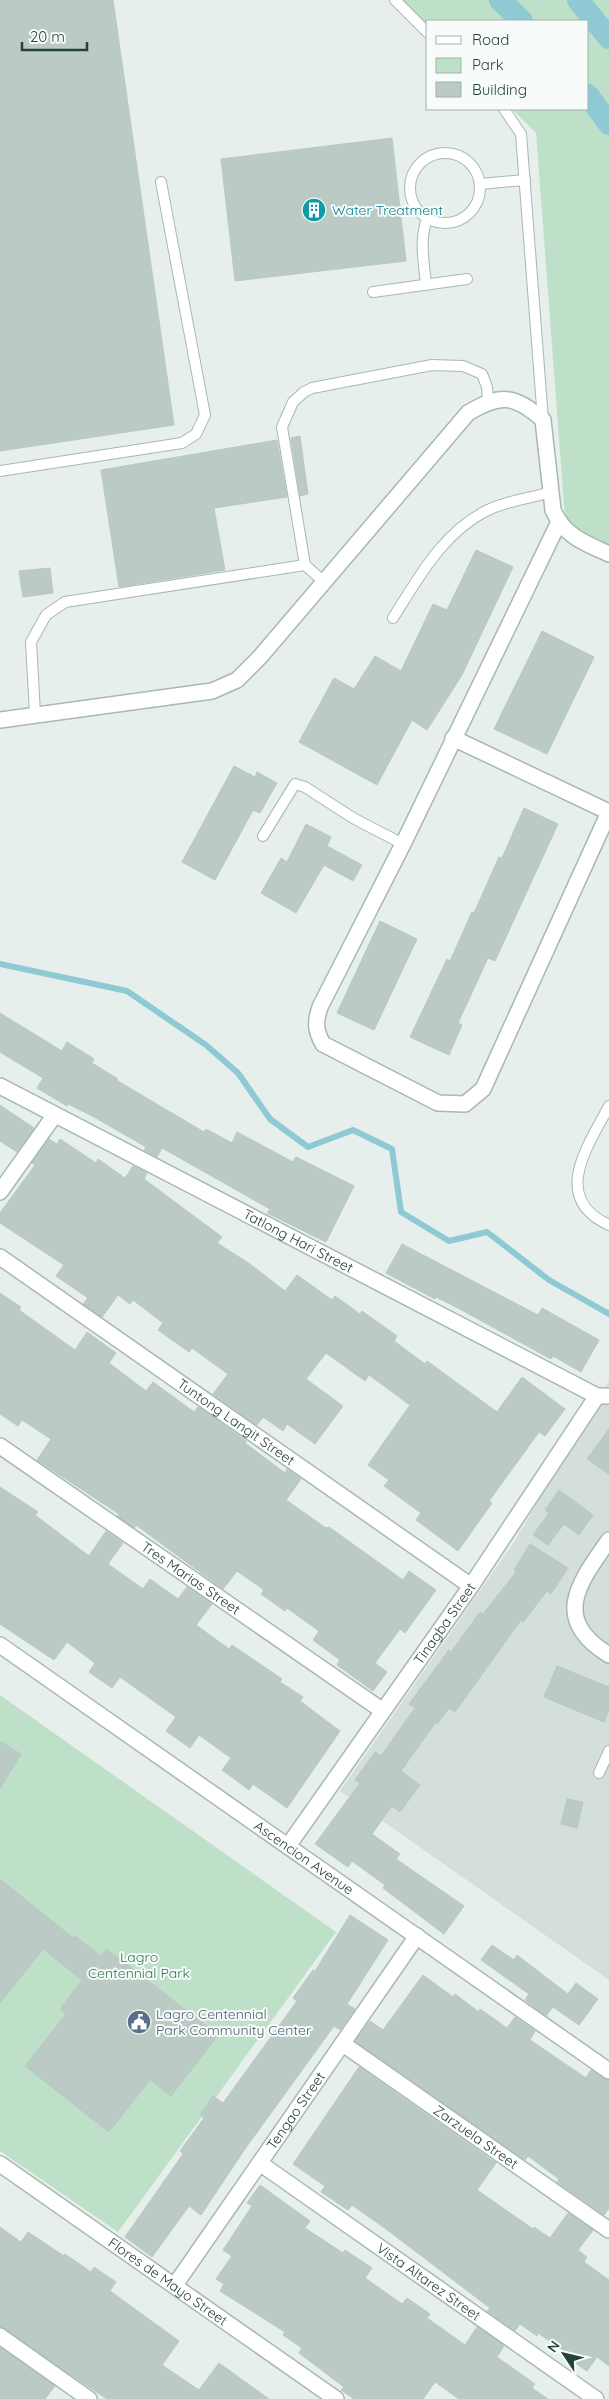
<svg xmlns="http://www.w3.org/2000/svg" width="609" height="2399" font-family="Quicksand,sans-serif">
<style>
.built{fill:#d4dfda}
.green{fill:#bfe0c8}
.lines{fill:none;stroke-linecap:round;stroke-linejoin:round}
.stream{stroke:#8ec9d4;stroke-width:6}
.canal{stroke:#8ec9d4;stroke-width:22}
.building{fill:#bbcac4;stroke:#b8c9c2}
.lane-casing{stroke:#a8b8b2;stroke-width:12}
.street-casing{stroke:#a8b8b2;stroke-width:18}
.lane{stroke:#fff;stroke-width:10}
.street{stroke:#fff;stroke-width:15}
.labels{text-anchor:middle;stroke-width:4;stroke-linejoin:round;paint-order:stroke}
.culture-label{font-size:14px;fill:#0d838f;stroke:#f7fbf9;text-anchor:start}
.street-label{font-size:14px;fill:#24423a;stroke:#f7fbf9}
.park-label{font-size:14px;fill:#2d7a4b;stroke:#f7fbf9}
.service-label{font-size:14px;fill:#4e5e75;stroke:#f7fbf9;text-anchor:start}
</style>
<rect width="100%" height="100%" fill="#e6efeb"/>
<!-- built -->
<polygon class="built" points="609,1381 609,1980 340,1791 514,1542"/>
<!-- green -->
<g class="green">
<polygon points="399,0 609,0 609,548 566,531 536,133 512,109 588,109 588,21 428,21 428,28"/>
<polygon points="0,1695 336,1932 118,2232 0,2151"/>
</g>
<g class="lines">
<!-- stream -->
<polyline class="stream" points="0,964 127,991 206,1045 238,1073 270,1119 308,1147 353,1130 392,1149 401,1212 449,1241 487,1232 549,1280 609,1314"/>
<!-- canal -->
<g class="canal">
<polyline points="500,0 522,21"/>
<polyline points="578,0 609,38"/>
<polyline points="588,95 609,124"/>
</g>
</g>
<!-- building -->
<g class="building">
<polygon points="0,0 113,0 174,425 0,451"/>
<polygon points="392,138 406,261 235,281 221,159"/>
<polygon points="300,436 308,494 300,496 291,438"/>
<polygon points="277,440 287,497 214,508 225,570 119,587 101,470"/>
<polygon points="476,550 513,567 462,675 427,730 412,720 377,785 299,742 334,678 354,689 375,656 401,671 433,604 447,610"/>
<polygon points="50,568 53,593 23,597 19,571"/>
<polygon points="542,631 594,657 547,754 494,729"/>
<polygon points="234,766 255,777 257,772 277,783 260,813 253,810 215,880 182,862"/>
<polygon points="524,808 558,824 495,961 488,958 458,1023 462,1025 449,1055 410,1037 447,959 450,961 472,912 474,913 499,857 502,858"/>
<polygon points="306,824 331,837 327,846 362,865 353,881 324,865 296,913 261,893 281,858 287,862"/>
<polygon points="380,921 417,939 374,1030 337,1013"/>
<polygon points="0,1013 62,1051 67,1042 94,1059 92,1063 118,1079 116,1080 204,1132 206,1129 232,1143 237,1132 293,1162 296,1157 354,1186 326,1242 267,1213 270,1209 162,1148 157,1157 144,1150 146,1147 94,1117 68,1104 67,1106 37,1088 43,1078 0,1052"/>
<polygon points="0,1105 34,1128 17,1152 0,1141"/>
<polygon points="49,1139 57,1144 60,1139 96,1163 98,1159 125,1178 133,1166 147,1173 144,1179 222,1237 217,1243 250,1264 285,1291 297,1275 332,1300 335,1296 360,1314 362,1311 397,1336 394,1341 425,1364 427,1361 497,1412 522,1377 565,1409 545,1436 539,1432 489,1501 492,1503 458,1551 416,1520 421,1513 384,1486 389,1480 368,1465 410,1405 369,1375 365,1381 326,1353 306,1379 343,1406 315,1444 287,1424 283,1431 263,1417 257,1425 213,1394 228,1374 192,1348 189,1352 158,1330 163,1323 133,1300 130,1304 118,1295 102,1317 83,1304 88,1298 56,1276 64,1265 0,1223 0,1213 35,1165 32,1163"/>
<polygon points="402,1244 538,1315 542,1308 599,1340 581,1372 553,1356 551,1359 456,1307 436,1297 435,1299 386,1273"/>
<polygon points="0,1293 21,1307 19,1310 75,1350 87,1332 116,1353 109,1363 146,1391 153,1382 194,1412 198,1407 202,1409 246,1441 245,1443 285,1473 287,1469 301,1479 286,1500 326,1528 329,1527 403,1580 409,1571 436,1590 405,1633 400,1629 375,1663 387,1672 373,1691 337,1665 340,1660 313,1640 319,1631 287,1608 285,1611 261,1594 264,1590 237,1571 223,1589 136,1525 134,1528 117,1516 119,1514 37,1460 51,1439 22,1420 18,1426 0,1414"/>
<polygon points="609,1429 609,1474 587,1459"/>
<polygon points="0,1487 38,1512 35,1515 89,1556 106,1531 123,1543 108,1564 143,1589 150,1579 178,1599 187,1587 212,1604 196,1625 229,1649 232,1645 282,1679 280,1682 303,1697 300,1701 340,1731 287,1808 253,1784 249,1790 222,1770 231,1758 199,1735 190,1748 166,1731 176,1717 120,1677 112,1688 89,1672 95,1663 67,1642 54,1660 0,1624"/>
<polygon points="559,1490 593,1515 579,1535 564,1524 548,1545 533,1535 549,1513 545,1510"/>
<polygon points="530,1544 568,1568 551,1594 547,1591 523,1622 521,1620 455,1712 449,1708 437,1724 436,1722 401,1771 420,1785 400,1812 392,1806 372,1834 400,1854 396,1859 464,1906 444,1934 383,1888 385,1885 352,1861 348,1867 315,1844 360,1783 355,1780 375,1752 381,1756 415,1708 409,1704 449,1650 451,1652 480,1612 483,1614 516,1572 514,1570"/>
<polygon points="557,1666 609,1687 609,1710 604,1722 544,1697"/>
<polygon points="0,1741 21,1754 0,1789"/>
<polygon points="567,1799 583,1802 577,1828 561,1824"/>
<polygon points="0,1879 73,1938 75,1936 101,1956 107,1949 218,2035 171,2096 150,2080 109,2132 25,2066 66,2014 60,2009 82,1980 43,1949 0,2003"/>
<polygon points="350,1915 388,1940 347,2004 355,2009 340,2030 334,2026 245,2149 201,2215 189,2206 152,2257 125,2237 183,2154 180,2151 204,2118 200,2115 213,2096 223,2103 297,2001 293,1998 313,1970 315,1971"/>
<polygon points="492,1945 514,1960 517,1955 568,1994 576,1983 598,1999 579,2025 553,2007 546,2016 525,2000 529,1994 481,1960"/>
<polygon points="423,1975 453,1997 455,1994 479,2012 480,2009 507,2028 515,2017 535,2031 530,2040 586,2078 591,2070 609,2080 609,2208 604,2215 557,2182 559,2179 528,2156 525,2160 355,2041 370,2021 383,2030"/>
<polygon points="359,2067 496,2163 477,2190 533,2229 534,2227 550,2238 568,2213 593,2230 578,2250 587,2257 584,2262 609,2280 609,2366 597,2357 587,2371 565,2356 567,2353 538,2333 537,2336 520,2324 515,2331 487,2311 490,2308 386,2229 352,2205 348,2210 321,2192 325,2186 293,2164"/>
<polygon points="260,2185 310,2221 305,2228 343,2253 345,2250 372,2268 365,2278 402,2304 407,2298 430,2314 427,2318 465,2345 477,2327 504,2346 497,2357 535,2384 532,2388 548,2399 459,2399 435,2382 423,2399 354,2399 341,2390 344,2387 299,2353 302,2348 283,2335 285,2332 220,2291 224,2284 216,2279 232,2256 223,2250 252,2206 247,2203"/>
<polygon points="0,2227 21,2242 28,2232 64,2256 65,2254 91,2272 94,2267 116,2282 110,2291 179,2341 162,2365 199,2390 219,2363 269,2399 107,2399 0,2327"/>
<polygon points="0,2347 55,2386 45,2399 0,2399"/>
</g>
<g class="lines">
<!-- lane casing -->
<g class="lane-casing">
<g id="lane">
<polyline points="395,0 428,33"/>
<polyline points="504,109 521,134 543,420"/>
<circle cx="445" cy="188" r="35"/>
<polyline points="480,184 525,180"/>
<path d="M426 285C424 262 419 240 427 219"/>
<polyline points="373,292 467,279"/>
<polyline points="0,471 182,443 196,434 205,415 161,182"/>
<polyline points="323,581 305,565 282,427 293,402 304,392 312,388 432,365 463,366 482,374 487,387 488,401"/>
<path d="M393 618C419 577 443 532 488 510 506 501 531 498 551 492"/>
<polyline points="35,714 31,642 46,615 65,602 305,565"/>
<polyline points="263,836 295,784 305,787 353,818 403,844"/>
<path d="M609 1106C588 1146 550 1198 609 1225"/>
<polyline points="599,1773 609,1751"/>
</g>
</g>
<!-- street casing -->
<g class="street-casing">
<g id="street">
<path d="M558 524 403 844 320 1007C315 1022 315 1030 323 1044L438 1103 465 1104 483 1089 609 812"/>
<path d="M0 720 212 691 237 680 260 657 468 413C500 394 514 394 543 420L553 510C564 536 585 543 609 554"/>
<polyline points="453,738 609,812"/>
<path id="s1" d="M0 1086 597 1396H609"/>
<polyline points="0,1192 54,1116"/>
<path id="s2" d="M0 1257 471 1586"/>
<path id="s3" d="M0 1446 383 1711"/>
<path d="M609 1540C578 1584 551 1619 609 1655"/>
<path id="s4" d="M0 1645 609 2071"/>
<path id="s5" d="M288 1846 471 1586 597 1396"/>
<path id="s6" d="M343 2044 609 2230"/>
<path id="s7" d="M0 2164 336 2399"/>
<path id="s8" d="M261 2164 596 2399"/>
<path id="s9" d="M175 2285 417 1936"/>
<polyline points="0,2336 89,2399"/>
</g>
</g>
<!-- lane -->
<use href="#lane" class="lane"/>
<!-- street -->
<use href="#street" class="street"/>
</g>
<!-- icons -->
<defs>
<g id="building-disc" transform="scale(1.25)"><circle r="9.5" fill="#0f9aa8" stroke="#f7fbf9"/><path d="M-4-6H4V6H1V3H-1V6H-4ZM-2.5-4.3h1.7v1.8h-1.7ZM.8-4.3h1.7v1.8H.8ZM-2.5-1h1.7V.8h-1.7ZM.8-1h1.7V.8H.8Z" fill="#fff"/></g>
<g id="civic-disc" transform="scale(1.25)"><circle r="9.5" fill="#5c6f8a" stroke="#f7fbf9"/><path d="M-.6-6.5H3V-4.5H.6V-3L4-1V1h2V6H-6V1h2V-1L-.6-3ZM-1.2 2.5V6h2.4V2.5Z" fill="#fff"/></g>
</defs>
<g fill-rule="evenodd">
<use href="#building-disc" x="314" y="210"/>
<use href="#civic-disc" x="139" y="2022"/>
</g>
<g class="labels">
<!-- culture labels -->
<g class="culture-label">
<text x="332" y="215">Water Treatment</text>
</g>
<!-- street labels -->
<g class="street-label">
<text dy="5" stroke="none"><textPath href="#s1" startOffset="336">Tatlong Hari Street</textPath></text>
<text dy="5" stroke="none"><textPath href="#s2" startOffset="288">Tuntong Langit Street</textPath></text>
<text dy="5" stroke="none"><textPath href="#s3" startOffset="232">Tres Marias Street</textPath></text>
<text dy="5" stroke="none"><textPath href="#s5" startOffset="272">Tinagba Street</textPath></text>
<text dy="5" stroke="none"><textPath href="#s4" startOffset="371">Ascencion Avenue</textPath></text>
<text dy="5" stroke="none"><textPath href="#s9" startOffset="212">Tengao Street</textPath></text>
<text dy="5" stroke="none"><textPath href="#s6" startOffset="162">Zarzuela Street</textPath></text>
<text dy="5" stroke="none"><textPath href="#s7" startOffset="205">Flores de Mayo Street</textPath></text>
<text dy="5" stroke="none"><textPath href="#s8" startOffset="205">Vista Altarez Street</textPath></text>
</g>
<!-- park labels -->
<g class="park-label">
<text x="139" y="1962">Lagro<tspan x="139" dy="16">Centennial Park</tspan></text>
</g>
<!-- service labels -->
<g class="service-label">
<text x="156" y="2019">Lagro Centennial<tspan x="156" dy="16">Park Community Center</tspan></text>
</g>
</g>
<!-- legend -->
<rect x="426" y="20" width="162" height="90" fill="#f7fbf9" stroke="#a3b1ad"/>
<rect x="436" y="36" width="25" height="8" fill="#ffffff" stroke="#a3b1ad"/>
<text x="472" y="45" font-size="15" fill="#24423a">Road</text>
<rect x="436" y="58" width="25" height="15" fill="#bfe0c8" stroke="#a3b1ad"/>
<text x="472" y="70" font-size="15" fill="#24423a">Park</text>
<rect x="436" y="82" width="25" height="15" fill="#bbcac4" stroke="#a3b1ad"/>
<text x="472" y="95" font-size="15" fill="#24423a">Building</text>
<!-- north arrow -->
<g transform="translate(564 2354) rotate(305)" stroke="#f7fbf9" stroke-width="4" paint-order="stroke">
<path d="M0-4L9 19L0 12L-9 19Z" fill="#24423a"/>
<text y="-8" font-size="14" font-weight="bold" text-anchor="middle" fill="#24423a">N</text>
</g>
<!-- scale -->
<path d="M22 42v8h65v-8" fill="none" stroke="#24423a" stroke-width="2.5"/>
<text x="30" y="42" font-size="15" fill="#24423a" stroke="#f7fbf9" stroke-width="4" paint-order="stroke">20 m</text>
</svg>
